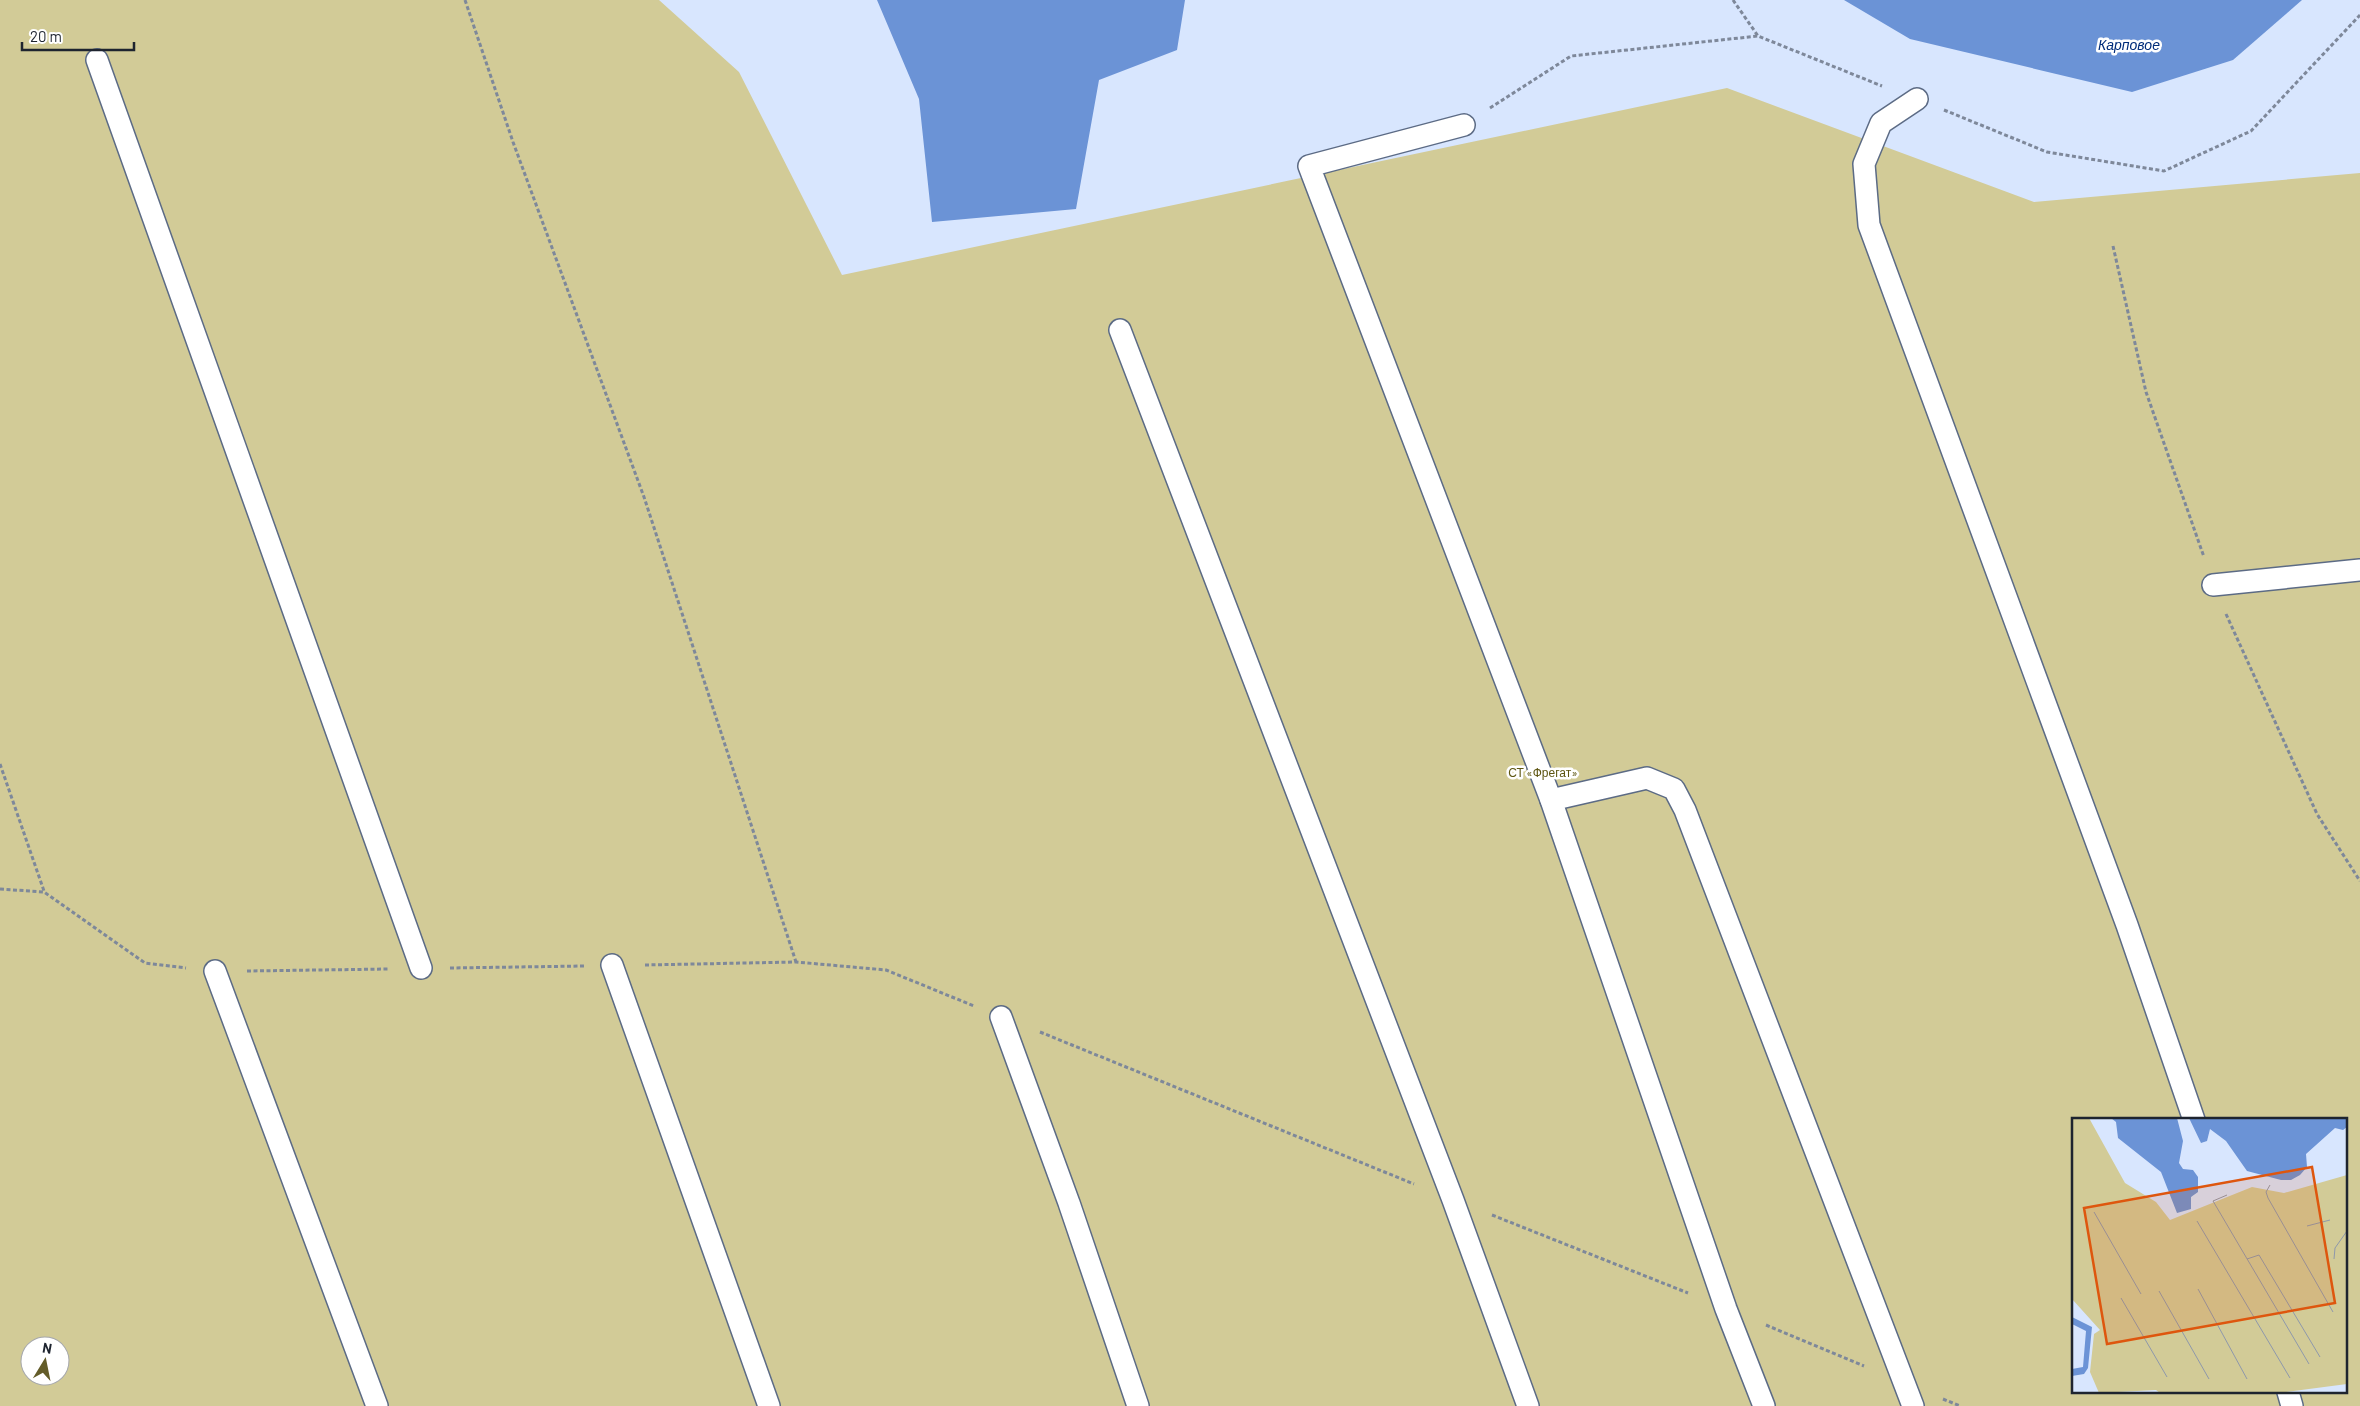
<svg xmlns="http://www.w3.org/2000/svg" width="2360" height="1406" font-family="Barlow,sans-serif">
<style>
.green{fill:#d2cb97;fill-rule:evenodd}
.water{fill:#6b93d6}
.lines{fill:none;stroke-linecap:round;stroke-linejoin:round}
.lane-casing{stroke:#5c6b85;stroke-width:24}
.path{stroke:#7e889a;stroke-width:3;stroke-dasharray:4 2.5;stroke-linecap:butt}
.lane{stroke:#fff;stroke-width:21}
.labels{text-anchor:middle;stroke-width:5;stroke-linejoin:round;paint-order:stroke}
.park-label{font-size:12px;fill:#5d5511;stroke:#fff}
.water-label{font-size:14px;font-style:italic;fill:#002c7a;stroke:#fff}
.inset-road{fill:none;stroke:#8e98ab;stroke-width:1}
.view{fill:#de560e;fill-opacity:0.15;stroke:#de560e;stroke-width:2.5}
.inset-edge{fill:none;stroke:#1e242f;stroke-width:2.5}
</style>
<rect width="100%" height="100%" fill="#d8e6fe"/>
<!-- green -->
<path class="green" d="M0 0H659L739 72 842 275 1727 88 2034 202 2360 173V1406H0ZM2074 1120H2346V1392H2074ZM30 1346H60V1376H30Z"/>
<!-- water -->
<g class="water">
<polygon points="877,0 1185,0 1177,50 1099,80 1076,209 932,222 919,99"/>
<polygon points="1844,0 2302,0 2233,60 2132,92 1910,39"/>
</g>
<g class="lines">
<!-- lane casing -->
<g class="lane-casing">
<g id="lane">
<polyline points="97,60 421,968"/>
<polyline points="1917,99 1881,123 1864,164 1869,225 2127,925 2194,1120"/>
<polyline points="1464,125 1309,166 1551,800 1726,1309 1764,1406"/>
<polyline points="1120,330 1453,1200 1528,1406"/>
<polyline points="2213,585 2360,570"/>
<polyline points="1551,800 1647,778 1674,789 1685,810 1913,1406"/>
<polyline points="612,965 769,1406"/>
<polyline points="215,971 377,1406"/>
<polyline points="1001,1017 1069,1203 1138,1406"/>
<polyline points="2288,1392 2292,1406"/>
</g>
</g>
<!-- path -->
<g class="path">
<polyline points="465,0 513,142 644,497 796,962"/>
<polyline points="1733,0 1758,36 1882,86"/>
<polyline points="1490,108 1571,56 1758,36"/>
<polyline points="1944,110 2047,152 2164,171 2251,131 2360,15"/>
<polyline points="2113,246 2146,392 2204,557"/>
<polyline points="2226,614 2317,814 2360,881"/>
<polyline points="0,764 44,891"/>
<polyline points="0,889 44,892 145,963 186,968"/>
<polyline points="645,965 796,962 886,970 974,1006"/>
<polyline points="450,968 584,966"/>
<polyline points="247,971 389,969"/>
<polyline points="1040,1032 1414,1184"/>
<polyline points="1492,1215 1688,1293"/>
<polyline points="1766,1325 1864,1366"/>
<polyline points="1943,1399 1960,1406"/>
</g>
<!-- lane -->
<use href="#lane" class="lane"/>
</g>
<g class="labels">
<!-- park labels -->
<g class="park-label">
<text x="1543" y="777">СТ «Фрегат»</text>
</g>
<!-- water labels -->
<g class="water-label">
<text x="2129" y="50">Карповое</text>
</g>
</g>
<!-- overview -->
<g transform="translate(2072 1118)">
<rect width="275" height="275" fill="#d8e6fe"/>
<path d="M0 0H17L53 65 84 84 98 102 180 69 212 75 275 57V266L206 275H88L84 272 27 275 18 254 22 216 28 212 0 181Z" fill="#d2cb97"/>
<path d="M39 0H105L111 23 107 45 111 51 121 52 126 59V74L119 79V91L105 95 89 54 46 20 44 4ZM117 0H275V9L271 12 263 10 234 36 235 49 228 57 219 62H209L175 53 154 23 138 11 135 23 129 25ZM0 199 20 209 16 250 12 256 0 258V251L11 249 14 213 0 206Z" fill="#6b93d6"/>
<path class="inset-road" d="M198 67 194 74 196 80 261 194M155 77 141 83 237 246M22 94 69 176M125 103 218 260M235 108 258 102M175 141 187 137 248 239M262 141 263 130 275 113M126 171 175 261M87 173 137 261M49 180 95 259"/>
<path class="view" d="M240 49 263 185 35 226 12 90Z"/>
<rect width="275" height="275" class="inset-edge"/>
</g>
<!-- north arrow -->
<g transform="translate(45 1361) rotate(10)"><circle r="24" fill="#ffffff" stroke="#a5a7ac"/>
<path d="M0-4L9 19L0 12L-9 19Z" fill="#635c29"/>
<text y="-8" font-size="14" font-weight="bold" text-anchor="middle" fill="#1e242f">N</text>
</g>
<!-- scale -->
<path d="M22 42v8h112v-8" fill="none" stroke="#1e242f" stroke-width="2.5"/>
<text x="30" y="42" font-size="15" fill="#1e242f" stroke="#ffffff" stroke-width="4" paint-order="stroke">20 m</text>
</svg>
